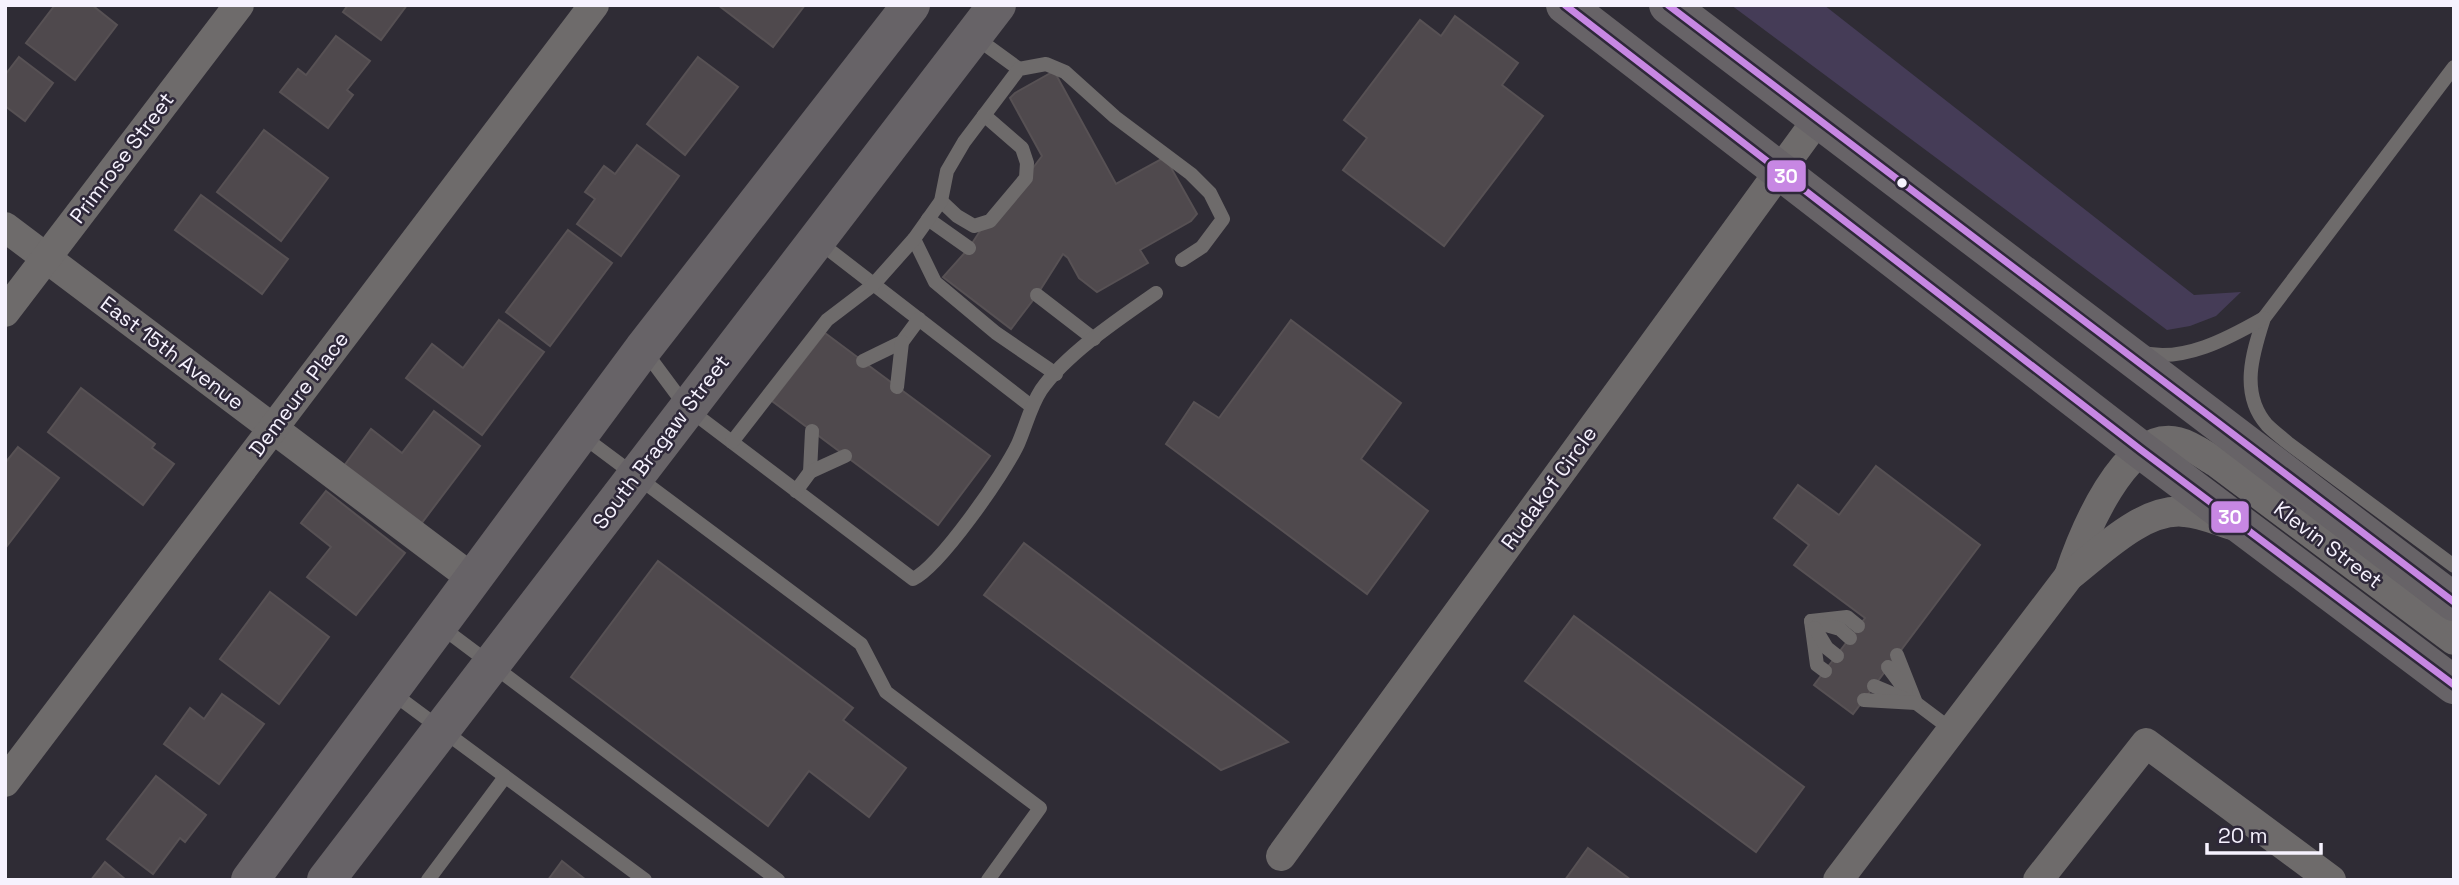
<svg xmlns="http://www.w3.org/2000/svg" width="2459" height="885" font-family="'Space Grotesk',sans-serif">
<style>
.green{fill:#453c57}
.building{fill:#4f494d;stroke:#575154;stroke-width:2}
.lines{fill:none;stroke-linecap:round;stroke-linejoin:round}
.service{stroke:#6e6b6b;stroke-width:14}
.minor{stroke:#6e6b6b;stroke-width:30}
.secondary{stroke:#676367;stroke-width:38}
.bus-1-casing{stroke:#2e2839;stroke-width:12}
.bus-1{stroke:#c787e3;stroke-width:7}
.bus-dot{fill:#f6f2fe;stroke:#2e2839;stroke-width:2.5}
.labels{text-anchor:middle;stroke-width:5;stroke-linejoin:round;paint-order:stroke}
.street-label{font-size:21px;fill:#f6f2fe;stroke:#2e2839}
.line-badge{stroke:#2e2839;stroke-width:2.5}
.badge-label{font-size:19px;text-anchor:middle;font-weight:bold;fill:#fff}
</style>
<rect width="100%" height="100%" fill="#2f2c35"/>
<!-- green -->
<polygon class="green" points="1731,5 1824,5 2194,295 2241,292 2216,316 2190,326 2167,330"/>
<!-- building -->
<g class="building">
<polygon points="55,5 92,5 117,25 75,80 26,43"/>
<polygon points="348,5 407,5 381,40 343,12"/>
<polygon points="718,5 805,5 773,47"/>
<polygon points="1455,16 1518,63 1502,85 1543,116 1444,246 1343,170 1367,138 1344,120 1420,20 1441,36"/>
<polygon points="336,36 370,61 347,90 353,95 328,128 280,92 298,69 306,75"/>
<polygon points="19,57 53,83 25,121 5,106 5,75"/>
<polygon points="698,57 738,87 685,155 647,124"/>
<polygon points="1054,71 1116,184 1165,157 1197,214 1191,221 1140,250 1148,263 1097,292 1079,278 1068,258 1063,254 1037,295 1011,329 943,277 969,248 997,205 1011,197 1042,156 1010,98 1015,93"/>
<polygon points="264,130 328,178 281,241 217,192"/>
<polygon points="637,145 679,176 621,256 577,224 595,199 585,192 604,166 615,174"/>
<polygon points="201,195 288,259 262,294 175,230"/>
<polygon points="568,230 612,263 550,346 506,312"/>
<polygon points="499,320 544,352 482,435 406,378 432,344 463,368"/>
<polygon points="1291,320 1401,403 1361,459 1428,511 1367,594 1166,444 1194,402 1219,418"/>
<polygon points="825,333 990,456 938,525 772,401"/>
<polygon points="81,388 155,444 152,448 174,464 143,505 48,432"/>
<polygon points="434,411 480,446 418,528 341,470 371,429 402,453"/>
<polygon points="18,447 59,478 7,546 5,463"/>
<polygon points="1876,466 1980,545 1853,714 1814,685 1865,618 1794,565 1809,545 1774,518 1798,485 1839,515"/>
<polygon points="326,491 405,553 356,615 307,577 331,547 301,523"/>
<polygon points="1024,543 1288,742 1221,770 984,595"/>
<polygon points="658,561 853,708 843,720 906,768 869,817 809,771 768,826 571,677"/>
<polygon points="270,592 329,637 279,704 220,659"/>
<polygon points="1574,616 1804,787 1756,852 1525,681"/>
<polygon points="222,694 264,724 219,784 164,744 190,708 204,719"/>
<polygon points="156,776 206,815 185,842 180,838 153,874 107,839"/>
<polygon points="1588,848 1631,880 1565,880"/>
<polygon points="562,861 586,880 548,880"/>
<polygon points="105,862 126,880 91,880"/>
</g>
<g class="lines">
<!-- service -->
<g class="service">
<polyline points="975,37 1019,69"/>
<path d="M2454 67 2264 318C2253 352 2239 393 2267 425 2273 431 2281 437 2288 443L2454 566"/>
<polyline points="941,201 957,216 974,226 990,221 1026,178 1027,163 1022,148 984,115"/>
<polyline points="928,219 969,248"/>
<polyline points="914,239 935,282 996,333 1056,374"/>
<polyline points="819,242 1031,406"/>
<polyline points="1037,295 1094,339"/>
<path d="M644 350 687 408 913 579C940 566 1004 474 1018 444 1026 426 1030 407 1041 390 1066 354 1120 318 1156 293"/>
<path d="M2140 352C2182 364 2229 338 2264 318"/>
<polyline points="863,361 902,342 919,319"/>
<polyline points="897,387 902,342"/>
<polyline points="581,435 861,644 886,692 1040,808 988,880"/>
<polyline points="732,442 827,320 873,285 914,239 941,201 947,171 964,142 1019,69 1046,64 1065,72 1115,117 1191,174 1210,193 1223,219 1202,247 1182,260"/>
<polyline points="810,472 812,431"/>
<polyline points="796,491 810,472 845,456"/>
<polyline points="1811,621 1817,665 1825,671"/>
<polyline points="1811,621 1847,617 1858,626"/>
<polyline points="1819,623 1840,629 1850,638"/>
<polyline points="440,626 778,880"/>
<polyline points="1815,628 1827,648 1837,656"/>
<polyline points="1897,655 1916,703 1952,730"/>
<polyline points="1888,667 1906,691"/>
<polyline points="1874,686 1905,699"/>
<polyline points="391,692 645,880"/>
<polyline points="1864,700 1916,703"/>
<polyline points="428,880 505,777"/>
</g>
<!-- minor -->
<g class="minor">
<polyline points="5,227 473,579"/>
<polyline points="5,312 239,5"/>
<path d="M2069 576C2082 537 2124 429 2178 442 2191 445 2204 455 2216 462L2454 640"/>
<polyline points="5,782 594,5"/>
<polyline points="1281,856 1817,120"/>
<path d="M1838 880 2069 576C2100 552 2144 507 2185 512 2201 513 2216 520 2232 525"/>
<polyline points="2038,880 2146,743 2331,880"/>
</g>
<!-- secondary -->
<g class="secondary">
<polyline points="1565,5 2141,450 2454,685"/>
<polyline points="1668,5 2454,602"/>
<polyline points="250,880 643,349 911,5"/>
<polyline points="326,880 997,5"/>
</g>
<!-- bus-1 casing -->
<g class="bus-1-casing">
<g id="bus-1">
<polyline points="1565,5 2141,450 2454,685"/>
<polyline points="1668,5 2454,602"/>
</g>
</g>
<!-- bus-1 -->
<use href="#bus-1" class="bus-1"/>
</g>
<!-- markers -->
<circle class="bus-dot" cx="1902" cy="183" r="6"/>
<g class="labels">
<!-- street labels -->
<g class="street-label">
<text transform="translate(122 158) rotate(-53)" y="7">Primrose Street</text>
<text transform="translate(172 353) rotate(37)" y="7">East 15th Avenue</text>
<text transform="translate(299 394) rotate(-53)" y="7">Demeure Place</text>
<text transform="translate(661 442) rotate(-53)" y="7">South Bragaw Street</text>
<text transform="translate(1549 488) rotate(-54)" y="7">Rudakof Circle</text>
<text transform="translate(2328 545) rotate(37)" y="7">Klevin Street</text>
</g>
</g>
<g class="line-badge">
<rect x="1766" y="159" width="41" height="34" rx="7" fill="#c787e3"/>
<rect x="2210" y="500" width="40" height="34" rx="7" fill="#c787e3"/>
</g>
<g class="badge-label">
<text x="1786" y="183">30</text>
<text x="2230" y="524">30</text>
</g>
<!-- border -->
<rect width="2459" height="885" fill="none" stroke="#f6f2fe" stroke-width="14"/>
<!-- scale -->
<path d="M2207 843v10h114v-10" fill="none" stroke="#f6f2fe" stroke-width="3.5"/>
<text x="2218" y="843" font-size="21" fill="#f6f2fe" stroke="#2e2839" stroke-width="5" paint-order="stroke">20 m</text>
</svg>
